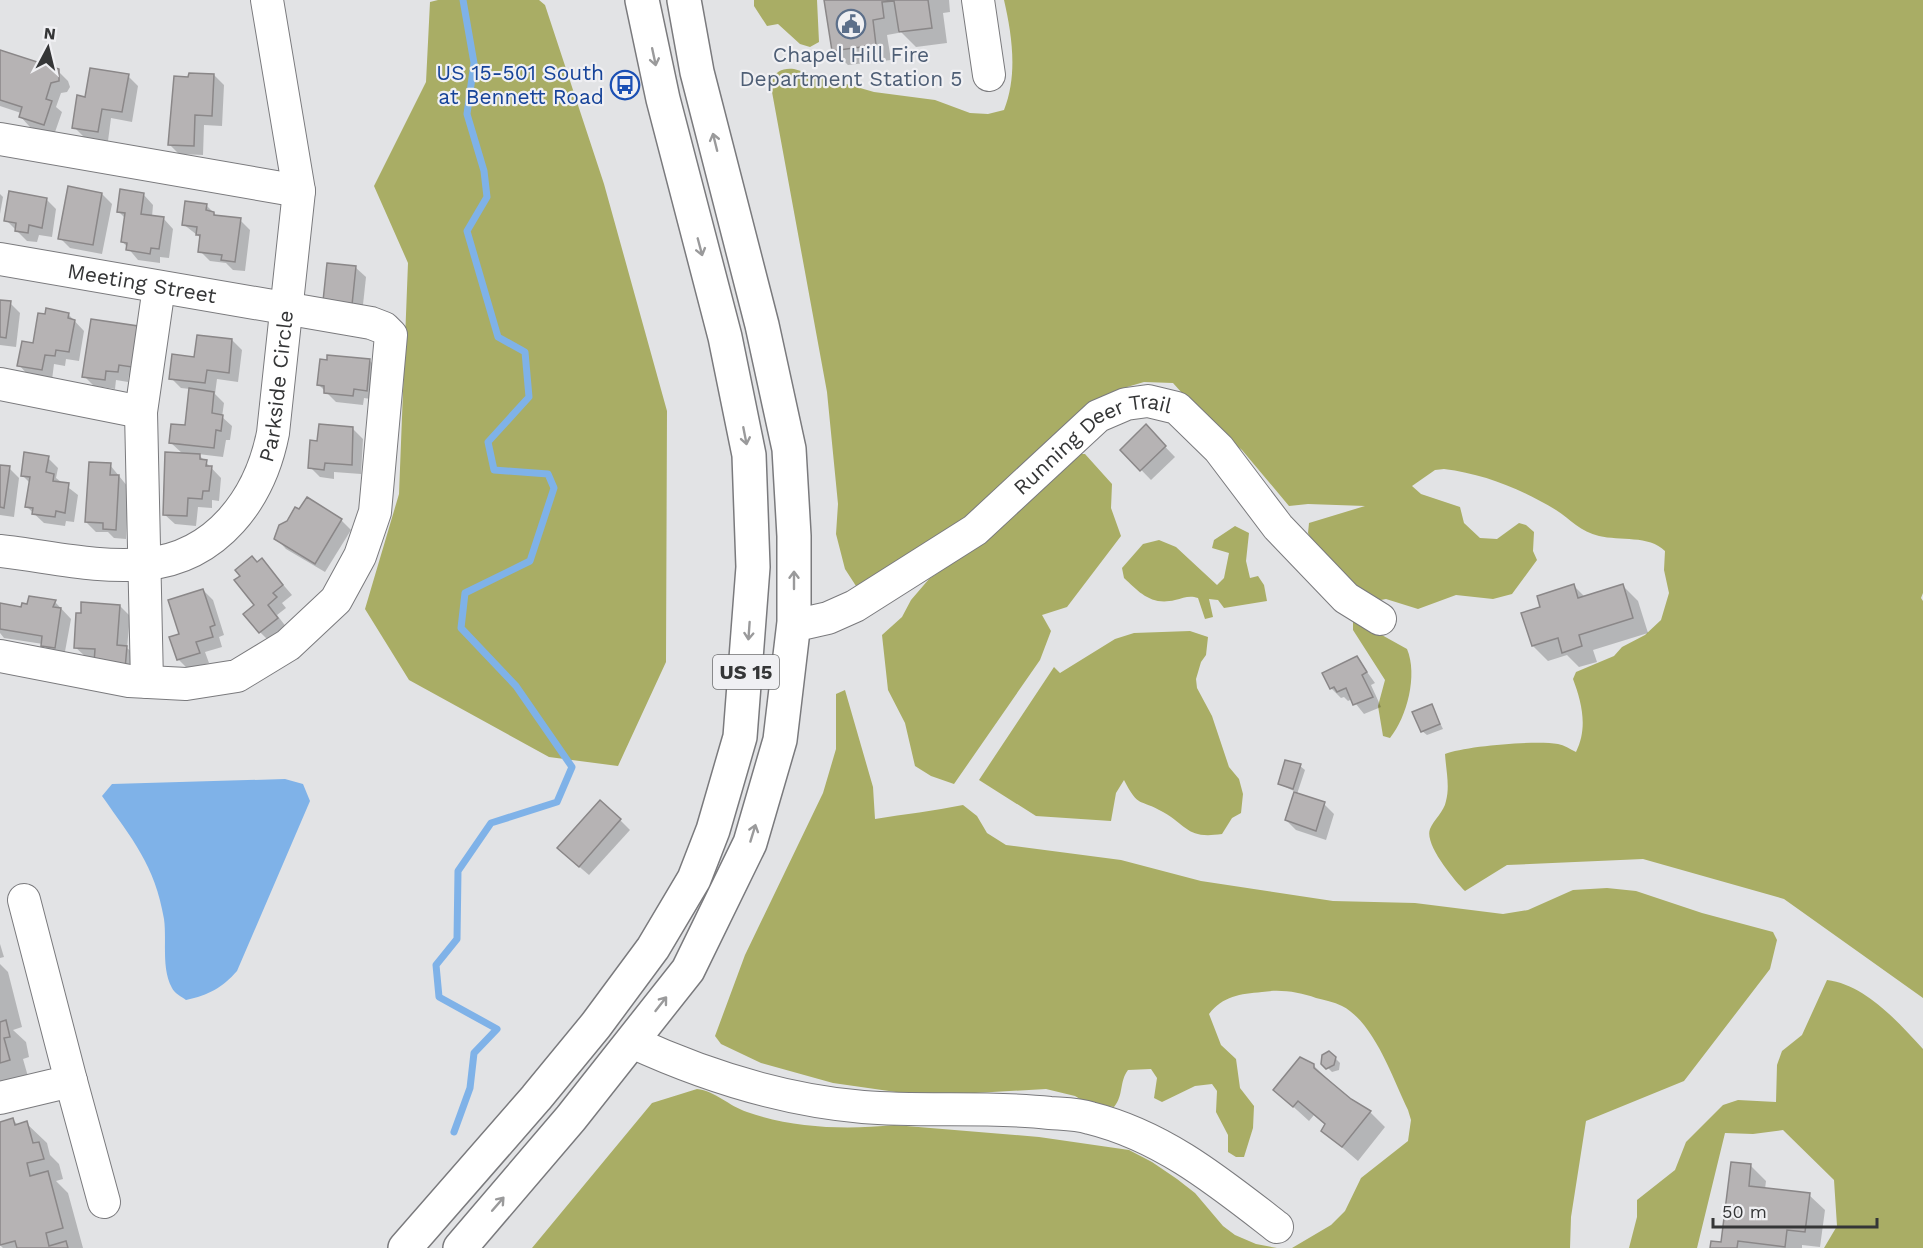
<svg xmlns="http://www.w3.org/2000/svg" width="1923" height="1248" font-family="'Work Sans',sans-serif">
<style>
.forest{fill:#a9ad65}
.water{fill:#7fb2e8}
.shadow{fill:#0003}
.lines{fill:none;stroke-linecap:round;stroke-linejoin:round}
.stream{stroke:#7fb2e8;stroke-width:7}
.building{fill:#b6b3b4;stroke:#8a8788;stroke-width:1.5}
.minor-casing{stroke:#7a7a7d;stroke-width:34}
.highway-casing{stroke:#7a7a7d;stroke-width:36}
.minor{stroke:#fff;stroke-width:32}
.highway{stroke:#fff;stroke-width:33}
.oneway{stroke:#9a9a9b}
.labels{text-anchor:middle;stroke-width:4.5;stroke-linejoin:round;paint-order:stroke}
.shield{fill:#f0f0f3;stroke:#6d6e6f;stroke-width:1.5}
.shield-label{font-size:20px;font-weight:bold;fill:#353637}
.service-label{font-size:21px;fill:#4e5e75;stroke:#f0f0f3}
.transit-label{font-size:21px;fill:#164399;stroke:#f0f0f3;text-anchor:end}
.street-label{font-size:21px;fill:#353637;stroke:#f0f0f3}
</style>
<rect width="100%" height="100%" fill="#e2e3e5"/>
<!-- forest -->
<g class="forest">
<polygon points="438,0 539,0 545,5 604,184 667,411 666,662 618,766 549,757 409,680 365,609 399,494 408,263 374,186 426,82 430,2"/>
<polygon points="754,0 817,0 819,42 810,47 800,44 778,24 767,26 754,6"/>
<path d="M1004 0H1923V593L1921 598 1923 601V998L1784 899 1643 859 1507 865 1465 891C1454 880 1424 844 1430 829 1434 819 1444 812 1446 801 1450 786 1446 770 1445 754 1465 746 1536 740 1558 744 1564 745 1570 749 1576 752 1588 728 1582 703 1573 679L1576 672 1614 656 1622 647 1645 635 1661 620 1669 593 1664 570 1665 551C1649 535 1620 541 1599 536 1581 532 1570 519 1556 510 1521 489 1485 474 1444 469L1435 470 1412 486 1421 494 1460 507 1464 523 1480 538 1497 539 1519 523 1526 525 1534 532 1533 551 1537 560 1512 594 1493 599 1456 595 1418 609 1386 599 1370 602 1313 542 1308 533 1309 523 1365 506 1308 504 1289 506 1242 450 1209 423 1173 383 1144 382 1127 387 1119 392 979 514 856 586 845 569 836 534 838 504 827 392 770 81C777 71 782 68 794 69L874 92 935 100 970 113 988 114 1004 110C1018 75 1012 35 1004 0Z"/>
<polygon points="1078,454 1085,454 1112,484 1111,508 1121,536 1067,607 1042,615 1051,631 1040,660 954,784 931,776 915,766 905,723 888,690 882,635 902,617 911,600 929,579 971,550"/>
<path d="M1235 526 1249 533 1246 561 1250 578 1258 576 1264 585 1267 601 1224 608 1218 600 1209 599 1213 617 1205 619 1198 598C1189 595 1184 598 1175 600 1151 606 1139 592 1124 578L1122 568 1143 544 1159 540 1176 547 1217 585 1224 578 1229 553 1212 548 1214 540Z"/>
<path d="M1353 619 1407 649C1418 675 1407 717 1390 738L1383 736 1378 706 1385 680 1353 630Z"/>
<path d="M1190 631 1208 637 1206 655 1201 662 1196 679 1197 688 1212 716 1229 767 1239 779 1243 794 1241 813 1232 818 1222 834C1187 839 1189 827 1163 812 1139 798 1139 809 1124 780L1116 793 1111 821 1036 816 979 780 1054 667 1060 673 1115 639 1134 633Z"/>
<path d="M845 690 873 787 875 819C905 814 934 811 963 805L977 816 987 833 1006 845 1121 860 1201 881 1333 901 1415 903 1503 914 1528 910 1573 890 1607 888 1636 891 1702 913 1773 932 1777 940 1770 969 1684 1081 1586 1121 1571 1217 1570 1248H1292L1331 1225 1345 1211 1361 1178 1408 1141 1411 1120 1408 1110C1393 1079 1374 1022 1342 1006 1334 1002 1324 1000 1316 998 1299 992 1280 989 1262 992 1240 994 1223 996 1209 1014L1221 1045 1236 1059 1240 1088 1254 1106 1253 1128 1244 1157H1236L1228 1152V1135L1216 1112 1217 1091 1212 1084 1195 1086 1162 1102 1154 1098 1157 1078 1151 1069 1128 1070C1119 1082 1124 1095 1114 1107L1085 1102 1075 1096 1046 1089 924 1096 833 1083 761 1063 721 1044 715 1036 745 955 823 793 836 749V694Z"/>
<path d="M1827 980C1866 985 1898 1022 1923 1049V1248H1824L1837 1226 1834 1180 1783 1130 1753 1134 1725 1133 1697 1248H1629L1637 1217V1200L1675 1170 1686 1142 1723 1105 1738 1100 1776 1102 1777 1065 1782 1051 1802 1035Z"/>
<path d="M697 1089C715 1091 729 1106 747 1112 793 1128 845 1130 894 1125L1039 1137 1129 1150 1152 1162 1177 1179 1195 1193 1223 1226 1235 1235 1256 1244 1277 1248H532L652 1103Z"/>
</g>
<!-- water -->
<path class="water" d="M285 779 303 784 310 801 237 971C222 988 209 995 186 1000 182 997 174 993 172 988 161 968 167 940 164 919 155 865 132 839 102 796L112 784Z"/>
<!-- shadow -->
<g class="shadow">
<polygon points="826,0 949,0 950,12 943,13 947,43 916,47 898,29 898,33 887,35 891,60 848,65 833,50"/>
<polygon points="0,52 58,71 68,81 70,87 67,92 61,93 56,107 62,112 54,135 30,127 20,116 21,113 0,106"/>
<polygon points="214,75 224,85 222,126 204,125 203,155 179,154 169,144 190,78"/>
<polygon points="128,76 138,86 132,122 111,118 108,141 84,137 74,127 86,99"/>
<polygon points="0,194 3,197 0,214"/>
<polygon points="102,194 112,204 102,254 70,248 60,238"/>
<polygon points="143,194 153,205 152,217 163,218 173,229 169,258 160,257 160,263 138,260 122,241 126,219 118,211"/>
<polygon points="46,199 56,209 52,237 39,235 37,242 27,241 6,220"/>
<polygon points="206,205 218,217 240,220 250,230 245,271 233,270 226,263 210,261 200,251 201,238 183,224"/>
<polygon points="355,267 366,277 362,314 334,311"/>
<polygon points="0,301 10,303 20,313 16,347 0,345"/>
<polygon points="68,314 84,331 79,361 66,359 65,366 54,364 52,380 29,376 19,365 34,345"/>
<polygon points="92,321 142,377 129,375 128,382 116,380 115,389 94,386 84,376"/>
<polygon points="232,340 242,350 238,382 217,379 215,394 224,403 222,417 232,426 230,440 226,440 223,457 198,454 221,478 219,501 212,500 212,508 198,507 196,526 175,524 164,514 166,453 183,454 170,442 186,427 190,389 181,388 171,378 195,358"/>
<polygon points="370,361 380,371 377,400 364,398 363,405 336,402 319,385"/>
<polygon points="1146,427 1175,457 1151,480 1122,450"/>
<polygon points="352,428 363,439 361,474 334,472 334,479 320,477 310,467 318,442"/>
<polygon points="48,458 58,468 56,478 78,495 74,522 66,521 65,526 44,523 27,507 30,483 22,475"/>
<polygon points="110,465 128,487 126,539 114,538 108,532 96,532 86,522"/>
<polygon points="0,466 9,468 19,478 14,517 0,515"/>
<polygon points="341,520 351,530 325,572 286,549 276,538"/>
<polygon points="262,560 292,595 282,603 286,608 277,615 287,628 270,642 260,632 256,605 257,564"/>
<polygon points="1622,585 1638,601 1648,633 1593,650 1597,662 1579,667 1567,655 1548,661 1533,646 1542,608 1574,586 1585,597"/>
<polygon points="203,590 213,600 224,635 219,637 222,647 205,652 209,663 188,669 178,659"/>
<polygon points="55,602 71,619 64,657 52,655 43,644 4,638 0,633 0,605 23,608"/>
<polygon points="120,606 130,616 127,648 137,657 135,678 96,658 86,657 75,647 82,615"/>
<polygon points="1357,658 1375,683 1371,685 1381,707 1364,714 1352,699 1348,701 1344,697 1341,698 1331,688"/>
<polygon points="1431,705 1443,729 1427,735 1422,731"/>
<polygon points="1300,766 1305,770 1297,794 1324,804 1334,814 1326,840 1296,830 1286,820 1296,792 1279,784"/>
<polygon points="620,820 630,830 589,875 569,858"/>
<polygon points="0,944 4,957 0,958"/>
<polygon points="0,964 8,972 22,1027 13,1030 26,1042 29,1057 23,1059 29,1080 0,1096"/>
<polygon points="1335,1058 1340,1063 1339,1070 1332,1072 1323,1063"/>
<polygon points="1313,1065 1350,1100 1370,1112 1385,1127 1358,1161 1323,1131 1326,1125 1314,1115 1309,1121 1275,1090"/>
<polygon points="13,1120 18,1125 26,1123 47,1143 50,1155 59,1164 63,1179 56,1181 68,1193 83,1248 3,1248 0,1245 0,1123"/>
<polygon points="1751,1166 1766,1181 1765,1189 1809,1195 1825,1210 1820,1247 1802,1245 1802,1248 1712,1248 1723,1244"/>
</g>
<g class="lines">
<!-- stream -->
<polyline class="stream" points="454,1132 470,1088 474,1053 497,1029 439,997 436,965 457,939 458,871 491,823 557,802 572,767 516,686 461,628 465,593 530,561 554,488 548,474 494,470 488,442 529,397 525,352 498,337 467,231 487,197 484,171 467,114 474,63 463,0"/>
</g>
<!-- building -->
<g class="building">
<polygon points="824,0 928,0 932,28 899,32 894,1 882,2 884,18 873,20 876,45 832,51"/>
<polygon points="0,50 59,69 59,81 51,83 46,99 52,101 44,125 19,117 22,107 0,100"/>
<polygon points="90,68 129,74 122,112 102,109 98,132 72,128 77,95 85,97"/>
<polygon points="189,73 214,74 212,116 195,115 194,146 168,145 174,76 188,77"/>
<polygon points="68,186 102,193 93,245 58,239"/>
<polygon points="120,189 144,193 141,214 164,217 159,249 151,248 150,254 126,250 127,243 121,242 125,213 117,212"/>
<polygon points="9,191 47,198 42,228 29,225 28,233 15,231 16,223 4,221"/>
<polygon points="185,201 207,204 206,210 214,212 214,215 241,218 235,262 221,260 222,255 198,252 200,235 196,235 197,227 182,225"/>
<polygon points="327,263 356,266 352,305 323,301"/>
<polygon points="0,300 11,301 6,338 0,337"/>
<polygon points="46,308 69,313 68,318 75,320 69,352 56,350 55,356 45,355 42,370 17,366 22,341 33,343 38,313 45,314"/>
<polygon points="91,319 138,326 132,367 119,365 118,372 106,371 105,380 82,377"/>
<polygon points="197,335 232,339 229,373 207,370 205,383 169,379 172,354 194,357"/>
<polygon points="327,355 370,359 367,391 354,389 353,396 324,393 324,386 317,385 320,359 327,360"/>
<polygon points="189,388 214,392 212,413 223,415 221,431 216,430 214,448 169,443 171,424 185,425"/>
<polygon points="319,424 353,427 352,465 325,463 324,470 308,468 310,440 317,441"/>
<polygon points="1146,424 1166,446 1140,471 1120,450"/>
<polygon points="24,452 49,456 46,472 54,474 53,481 69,483 65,513 56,511 55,517 32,514 33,508 25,507 30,477 21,476"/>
<polygon points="165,452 200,454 200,459 207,460 206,466 212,466 209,491 203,491 202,499 188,498 187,516 163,515"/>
<polygon points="89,462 111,463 110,475 119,475 116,530 103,529 103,523 85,522"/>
<polygon points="0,465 10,466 4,508 0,507"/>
<polygon points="307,497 342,519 315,564 274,539 279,525 287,521 295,507 299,509"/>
<polygon points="252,556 257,562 262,558 283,585 273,593 277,597 268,605 278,618 259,633 243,614 254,605 234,580 240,576 235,570"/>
<polygon points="1574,584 1578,598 1623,584 1633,618 1579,635 1582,646 1562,653 1558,638 1532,646 1521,613 1540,607 1537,596"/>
<polygon points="203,589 215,625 210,627 213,637 196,642 200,653 177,660 169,637 179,634 168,600"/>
<polygon points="29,596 56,600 53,607 61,608 55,648 41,646 42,636 0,629 0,603 21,607 22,603 27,604"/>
<polygon points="81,602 120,605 117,645 127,646 125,669 94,663 95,649 74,648 76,613 81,613"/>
<polygon points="1357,656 1367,672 1362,675 1373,697 1353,705 1346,688 1337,692 1334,687 1330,689 1322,673"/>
<polygon points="1432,704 1440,724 1421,732 1412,712"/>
<polygon points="1285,760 1301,764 1293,789 1278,784"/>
<polygon points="1294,792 1325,802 1316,831 1285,820"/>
<polygon points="600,800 621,819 579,867 557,848"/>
<polygon points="6,1020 10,1037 4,1038 10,1060 0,1063 0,1022"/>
<polygon points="1329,1051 1336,1057 1334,1065 1326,1069 1321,1064 1322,1055"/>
<polygon points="1300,1057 1314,1064 1314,1068 1351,1099 1371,1111 1342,1147 1321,1131 1325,1124 1298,1101 1293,1107 1273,1090"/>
<polygon points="13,1118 15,1125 27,1121 33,1143 39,1142 44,1159 27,1163 30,1176 48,1171 63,1228 46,1233 49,1246 66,1241 68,1248 17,1248 15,1241 0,1245 0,1122"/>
<polygon points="1731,1162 1751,1164 1749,1186 1810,1193 1805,1232 1787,1230 1785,1247 1738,1241 1737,1248 1710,1248 1711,1241 1721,1242"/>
</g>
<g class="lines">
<!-- minor casing -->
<g class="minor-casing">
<g id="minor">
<polyline points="978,0 989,75"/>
<polyline points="0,139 299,191"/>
<path id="s1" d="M0 259 371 323 384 328 391 335 375 512 360 556 336 600 288 645 237 676 186 684 129 681 0 656"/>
<polyline points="0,384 141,412"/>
<path id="s2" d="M0 551C47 556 99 569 146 564 217 557 260 499 273 433L299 191 267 0"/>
<path id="s3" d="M794 622 806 623 828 618 855 606 975 530 1098 416 1126 404 1148 401 1177 408 1219 449 1278 527 1346 598 1380 619"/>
<polyline points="147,682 141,412 159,287"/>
<path d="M632 1042C706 1076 782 1100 863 1107 925 1112 988 1106 1050 1113 1063 1114 1078 1114 1090 1118 1163 1136 1219 1182 1277 1227"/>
<polyline points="71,1081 104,1202"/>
<polyline points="0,1098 71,1081 24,900"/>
</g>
</g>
<!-- highway casing -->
<g class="highway-casing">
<g id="highway">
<polyline points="405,1248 536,1098 596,1025 653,948 694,879 713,830 740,737 753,567 749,455 725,337 663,99 642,0"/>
<polyline points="460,1248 571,1118 688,970 750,843 780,740 794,622 794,536 789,449 762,325 697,72 684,0"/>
</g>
</g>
<!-- minor -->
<use href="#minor" class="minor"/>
<!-- highway -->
<use href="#highway" class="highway"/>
</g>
<!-- one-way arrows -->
<defs><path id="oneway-shaft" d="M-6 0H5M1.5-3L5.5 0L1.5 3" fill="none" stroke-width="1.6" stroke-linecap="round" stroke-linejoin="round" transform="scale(1.5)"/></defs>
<g class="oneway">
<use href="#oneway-shaft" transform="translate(654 57) rotate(78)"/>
<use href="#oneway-shaft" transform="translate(715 142) rotate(-104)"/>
<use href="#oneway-shaft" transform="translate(700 247) rotate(75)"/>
<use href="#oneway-shaft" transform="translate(745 436) rotate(79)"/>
<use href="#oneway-shaft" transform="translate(794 580) rotate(-90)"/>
<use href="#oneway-shaft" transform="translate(749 631) rotate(94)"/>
<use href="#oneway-shaft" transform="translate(753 833) rotate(-73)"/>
<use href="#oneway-shaft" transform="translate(661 1004) rotate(-52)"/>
<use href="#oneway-shaft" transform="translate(498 1204) rotate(-49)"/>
</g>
<!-- icons -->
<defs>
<g id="civic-ring" transform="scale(1.5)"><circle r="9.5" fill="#f0f0f3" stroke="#5c6f8a" stroke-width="1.5"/><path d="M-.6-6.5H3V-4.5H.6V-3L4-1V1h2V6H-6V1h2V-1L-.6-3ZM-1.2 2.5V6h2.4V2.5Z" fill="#5c6f8a"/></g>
<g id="bus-ring" transform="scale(1.5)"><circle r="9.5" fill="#f0f0f3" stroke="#1a4fb4" stroke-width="1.5"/><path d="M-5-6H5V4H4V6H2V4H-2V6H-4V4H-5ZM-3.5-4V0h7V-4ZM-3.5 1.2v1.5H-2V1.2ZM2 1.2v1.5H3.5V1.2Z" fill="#1a4fb4"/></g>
</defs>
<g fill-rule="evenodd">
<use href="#civic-ring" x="851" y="24"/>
<use href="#bus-ring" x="625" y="85"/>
</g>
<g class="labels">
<!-- shield labels -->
<rect class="shield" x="713" y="655" width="66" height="34" rx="4.5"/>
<g class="shield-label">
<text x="746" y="679">US 15</text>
</g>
<!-- service labels -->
<g class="service-label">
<text x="851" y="62">Chapel Hill Fire<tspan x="851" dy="24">Department Station 5</tspan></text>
</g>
<!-- transit labels -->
<g class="transit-label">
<text x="604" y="80">US 15-501 South<tspan x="604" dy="24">at Bennett Road</tspan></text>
</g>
<!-- street labels -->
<g class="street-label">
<text dy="7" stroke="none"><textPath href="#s1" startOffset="144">Meeting Street</textPath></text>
<text dy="7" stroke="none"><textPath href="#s2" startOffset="390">Parkside Circle</textPath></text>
<text dy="7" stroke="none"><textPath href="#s3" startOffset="357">Running Deer Trail</textPath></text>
</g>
</g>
<!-- north arrow -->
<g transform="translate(48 48) rotate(7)" stroke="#f0f0f3" stroke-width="4.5" paint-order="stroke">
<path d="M0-4.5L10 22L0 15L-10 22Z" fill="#353637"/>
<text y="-9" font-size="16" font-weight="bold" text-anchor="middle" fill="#353637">N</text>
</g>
<!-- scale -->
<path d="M1713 1218v9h164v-9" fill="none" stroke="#353637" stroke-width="3"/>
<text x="1722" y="1218" font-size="18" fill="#353637" stroke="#f0f0f3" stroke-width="4.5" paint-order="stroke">50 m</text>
</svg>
